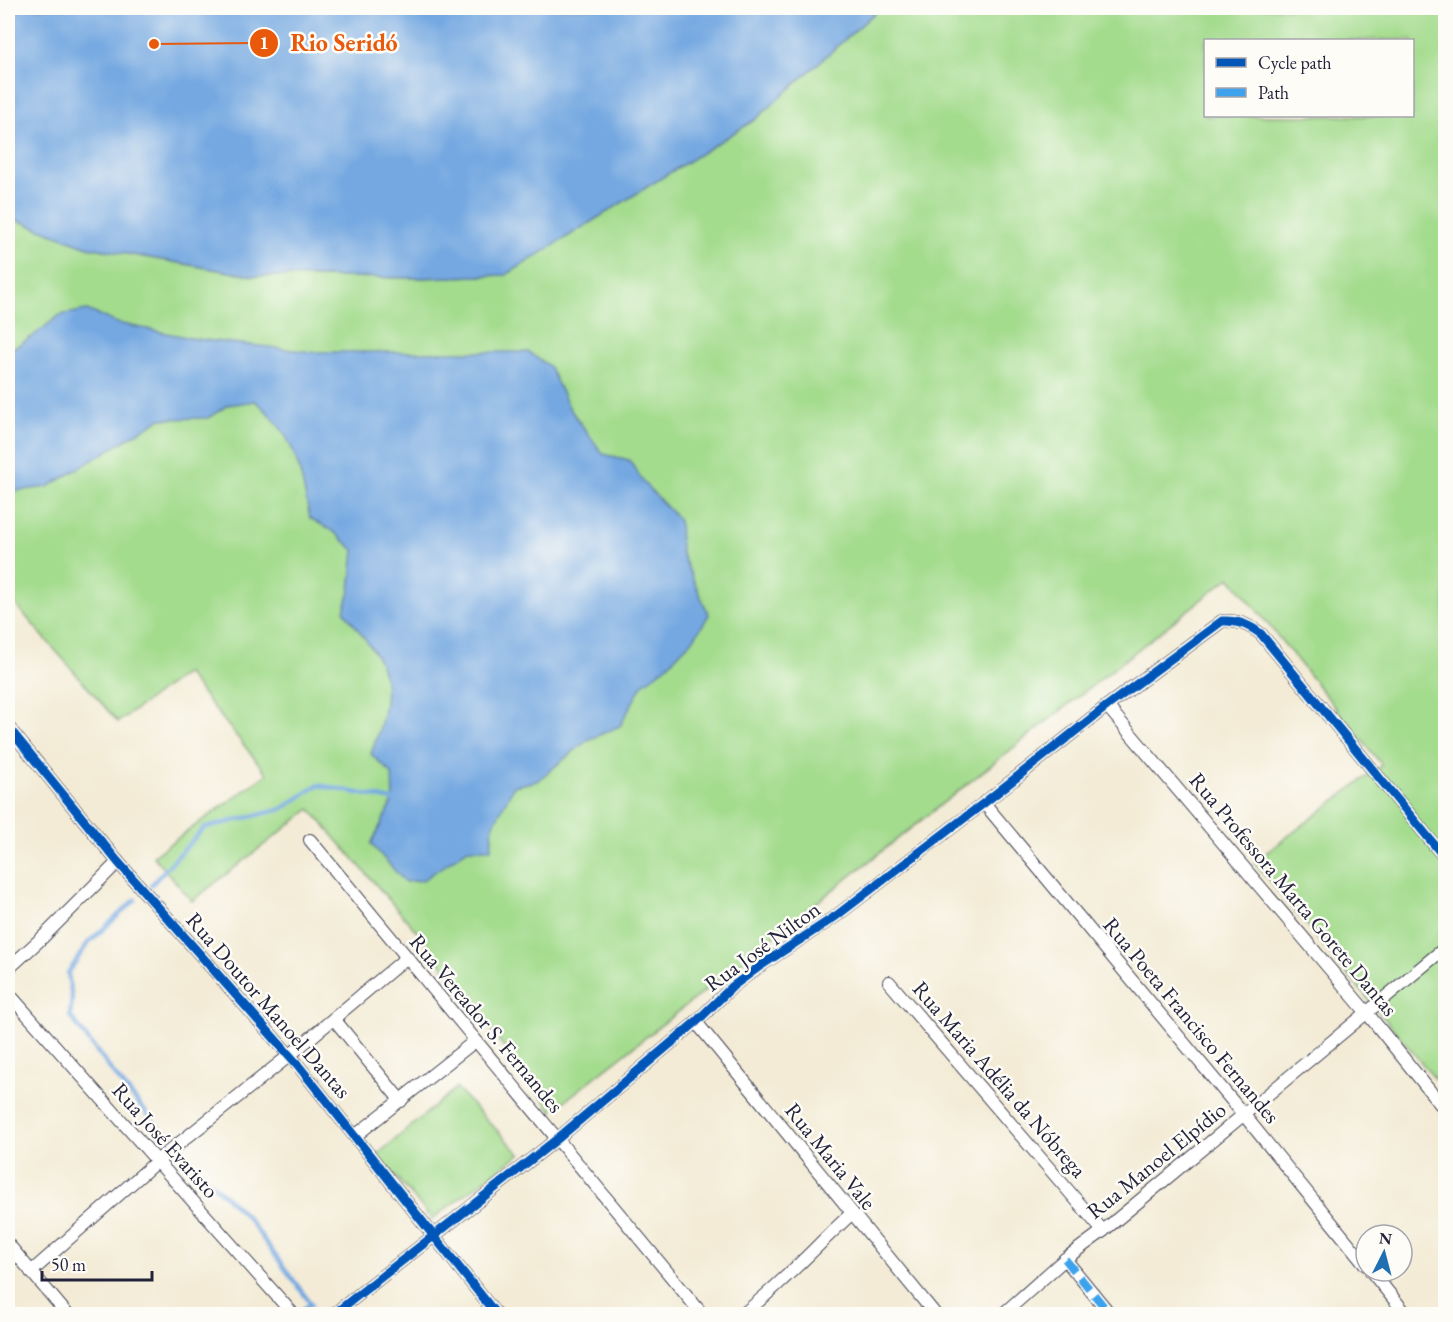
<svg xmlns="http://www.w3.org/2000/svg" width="1453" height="1322" font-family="'EB Garamond',serif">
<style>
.green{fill:#a4dc8e;stroke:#637f64;stroke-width:1.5;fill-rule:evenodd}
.water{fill:#75a8e1;stroke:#4c658e;stroke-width:1.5}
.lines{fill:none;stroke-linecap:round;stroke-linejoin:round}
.stream{stroke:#75a8e1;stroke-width:4.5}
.minor-casing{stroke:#414052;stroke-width:14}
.minor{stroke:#fff;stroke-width:12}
.quiet{stroke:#3ea2ec;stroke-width:8;stroke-dasharray:15 8;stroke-linecap:butt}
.cycleway-casing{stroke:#fdfcf7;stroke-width:13}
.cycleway{stroke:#0057b8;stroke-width:9}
.labels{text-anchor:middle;stroke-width:5;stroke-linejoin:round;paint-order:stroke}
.street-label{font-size:22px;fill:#22223b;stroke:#fdfcf7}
.leader{fill:none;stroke:#e8590c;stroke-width:2}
.callout-dot{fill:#e8590c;stroke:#fdfcf7;stroke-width:2}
.mark-label{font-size:18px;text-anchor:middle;font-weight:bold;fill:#fff}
.callout-label{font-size:24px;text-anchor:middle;font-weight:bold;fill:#e8590c;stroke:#fdfcf7;stroke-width:5;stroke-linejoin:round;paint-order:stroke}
</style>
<rect width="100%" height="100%" fill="#fdfcf7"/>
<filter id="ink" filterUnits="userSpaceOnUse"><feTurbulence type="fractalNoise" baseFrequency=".0167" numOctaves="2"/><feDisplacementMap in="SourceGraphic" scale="12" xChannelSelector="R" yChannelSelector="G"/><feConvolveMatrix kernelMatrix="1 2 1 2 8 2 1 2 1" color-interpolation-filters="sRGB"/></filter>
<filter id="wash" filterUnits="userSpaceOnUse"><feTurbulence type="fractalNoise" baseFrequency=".008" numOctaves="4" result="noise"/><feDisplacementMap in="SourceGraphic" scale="24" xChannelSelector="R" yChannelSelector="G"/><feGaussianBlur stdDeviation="1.35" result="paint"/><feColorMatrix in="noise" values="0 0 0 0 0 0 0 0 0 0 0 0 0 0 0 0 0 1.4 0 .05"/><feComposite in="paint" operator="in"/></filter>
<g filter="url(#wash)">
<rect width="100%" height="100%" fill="#f3ebd5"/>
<!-- green -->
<g class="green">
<path d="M880 8H1445V1091L1254 862 1382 765 1230 577 552 1111 418 933 310 809 192 901 153 856 267 774 186 673 118 722 8 596V217L88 247 253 276 419 278 506 275 756 119ZM1206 40H1412V116H1206Z"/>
<polygon points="456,1088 520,1154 432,1219 377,1155"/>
</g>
<!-- water -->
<g class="water">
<polygon points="8,8 880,8 756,119 506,275 419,278 253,276 88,247 8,217"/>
<path d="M87 310 117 323 196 339 312 352H528L549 366 570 409 603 454 629 460 645 484 679 520 681 552 709 615 695 637 667 666 642 685 620 726 588 740 537 781 514 786 493 826 491 849H468L423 880 405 882 371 844 393 800 392 774 371 754C380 730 391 697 383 671 377 651 356 628 344 611L350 591 354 550 334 532 310 518C299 468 297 436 255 401L228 405 208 418 160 419 48 487 8 492V351L32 337 60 315Z"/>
</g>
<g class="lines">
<!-- stream -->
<g class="stream">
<polyline points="151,885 204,828 282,809 318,785 393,800"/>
<polyline points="135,900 88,943 68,973 72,999 70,1016 117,1078 180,1153 247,1217 311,1304 295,1314"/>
</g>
</g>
</g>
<g filter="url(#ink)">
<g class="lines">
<!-- minor casing -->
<g class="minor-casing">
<g id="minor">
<polyline points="1107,706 1367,1013 1446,1111"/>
<polyline points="8,727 118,862 297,1064 496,1314"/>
<polyline points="984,803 1244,1115 1366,1265"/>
<polyline points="310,840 702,1314"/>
<polyline points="8,969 43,937 118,862"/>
<polyline points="889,982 1103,1231"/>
<polyline points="8,993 293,1314"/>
<polyline points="334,1019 401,1101"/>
<polyline points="696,1022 935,1314"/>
<polyline points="355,1136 475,1041"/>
<polyline points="8,1244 67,1314"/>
<polyline points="1065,1259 1110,1314"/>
<polyline points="1371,1271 1406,1314"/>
<polyline points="31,1272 157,1161 290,1055 406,958"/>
<path d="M334 1314 556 1140 696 1022 733 986 760 966 836 916 984 803 1107 706 1222 621C1238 620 1249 625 1261 634L1446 859"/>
<path d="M743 1314C782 1284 815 1247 851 1214"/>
<polyline points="1003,1314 1065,1259 1103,1231 1446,947"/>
</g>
</g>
<!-- minor -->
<use href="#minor" class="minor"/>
<!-- quiet -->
<polyline class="quiet" points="1065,1259 1110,1314"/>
<!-- cycleway casing -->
<g class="cycleway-casing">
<g id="cycleway">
<polyline points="8,727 118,862 297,1064 496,1314"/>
<path d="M334 1314 556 1140 696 1022 733 986 760 966 836 916 984 803 1107 706 1222 621C1238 620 1249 625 1261 634L1446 859"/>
</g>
</g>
<!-- cycleway -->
<use href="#cycleway" class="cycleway"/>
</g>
</g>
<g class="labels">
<!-- street labels -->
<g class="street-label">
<text transform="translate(1294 894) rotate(50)" y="8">Rua Professora Marta Gorete Dantas</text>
<text transform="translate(762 946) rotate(-36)" y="8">Rua José Nilton</text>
<text transform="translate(269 1005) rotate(49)" y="8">Rua Doutor Manoel Dantas</text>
<text transform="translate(1192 1020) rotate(50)" y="8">Rua Poeta Francisco Fernandes</text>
<text transform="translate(487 1023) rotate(50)" y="8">Rua Vereador S. Fernandes</text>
<text transform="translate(1000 1079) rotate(49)" y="8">Rua Maria Adélia da Nóbrega</text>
<text transform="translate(166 1140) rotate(48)" y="8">Rua José Evaristo</text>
<text transform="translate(831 1156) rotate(51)" y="8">Rua Maria Vale</text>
<text transform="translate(1156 1160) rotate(-39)" y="8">Rua Manoel Elpídio</text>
</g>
</g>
<!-- callouts -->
<path class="leader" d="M154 44L264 43"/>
<g class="callout-dot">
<circle cx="154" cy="44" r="6"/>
<circle cx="264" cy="43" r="15"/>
</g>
<g class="mark-label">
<text x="264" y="49">1</text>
</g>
<g class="callout-label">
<text x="344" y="51">Rio Seridó</text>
</g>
<!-- margin -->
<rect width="1453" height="1322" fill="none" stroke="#fdfcf7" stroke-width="30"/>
<!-- legend -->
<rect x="1204" y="39" width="210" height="78" fill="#fdfcf7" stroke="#a5a5ac" stroke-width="1.5"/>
<rect x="1216" y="58" width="30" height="9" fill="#0057b8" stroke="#a5a5ac" stroke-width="1.5"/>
<text x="1258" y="69" font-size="18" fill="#22223b">Cycle path</text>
<rect x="1216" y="88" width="30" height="9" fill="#3ea2ec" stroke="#a5a5ac" stroke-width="1.5"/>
<text x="1258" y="99" font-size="18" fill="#22223b">Path</text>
<!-- north arrow -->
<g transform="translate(1384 1253) rotate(6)"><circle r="28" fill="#fdfcf7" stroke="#a5a5ac" stroke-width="1.5"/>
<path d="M0-4.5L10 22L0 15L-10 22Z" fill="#1f6fb2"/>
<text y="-9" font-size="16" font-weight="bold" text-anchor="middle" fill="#22223b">N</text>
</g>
<!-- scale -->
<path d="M42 1271v9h110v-9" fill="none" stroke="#22223b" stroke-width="3"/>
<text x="51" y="1271" font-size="18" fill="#22223b" stroke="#fdfcf7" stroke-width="4.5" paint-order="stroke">50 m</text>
</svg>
